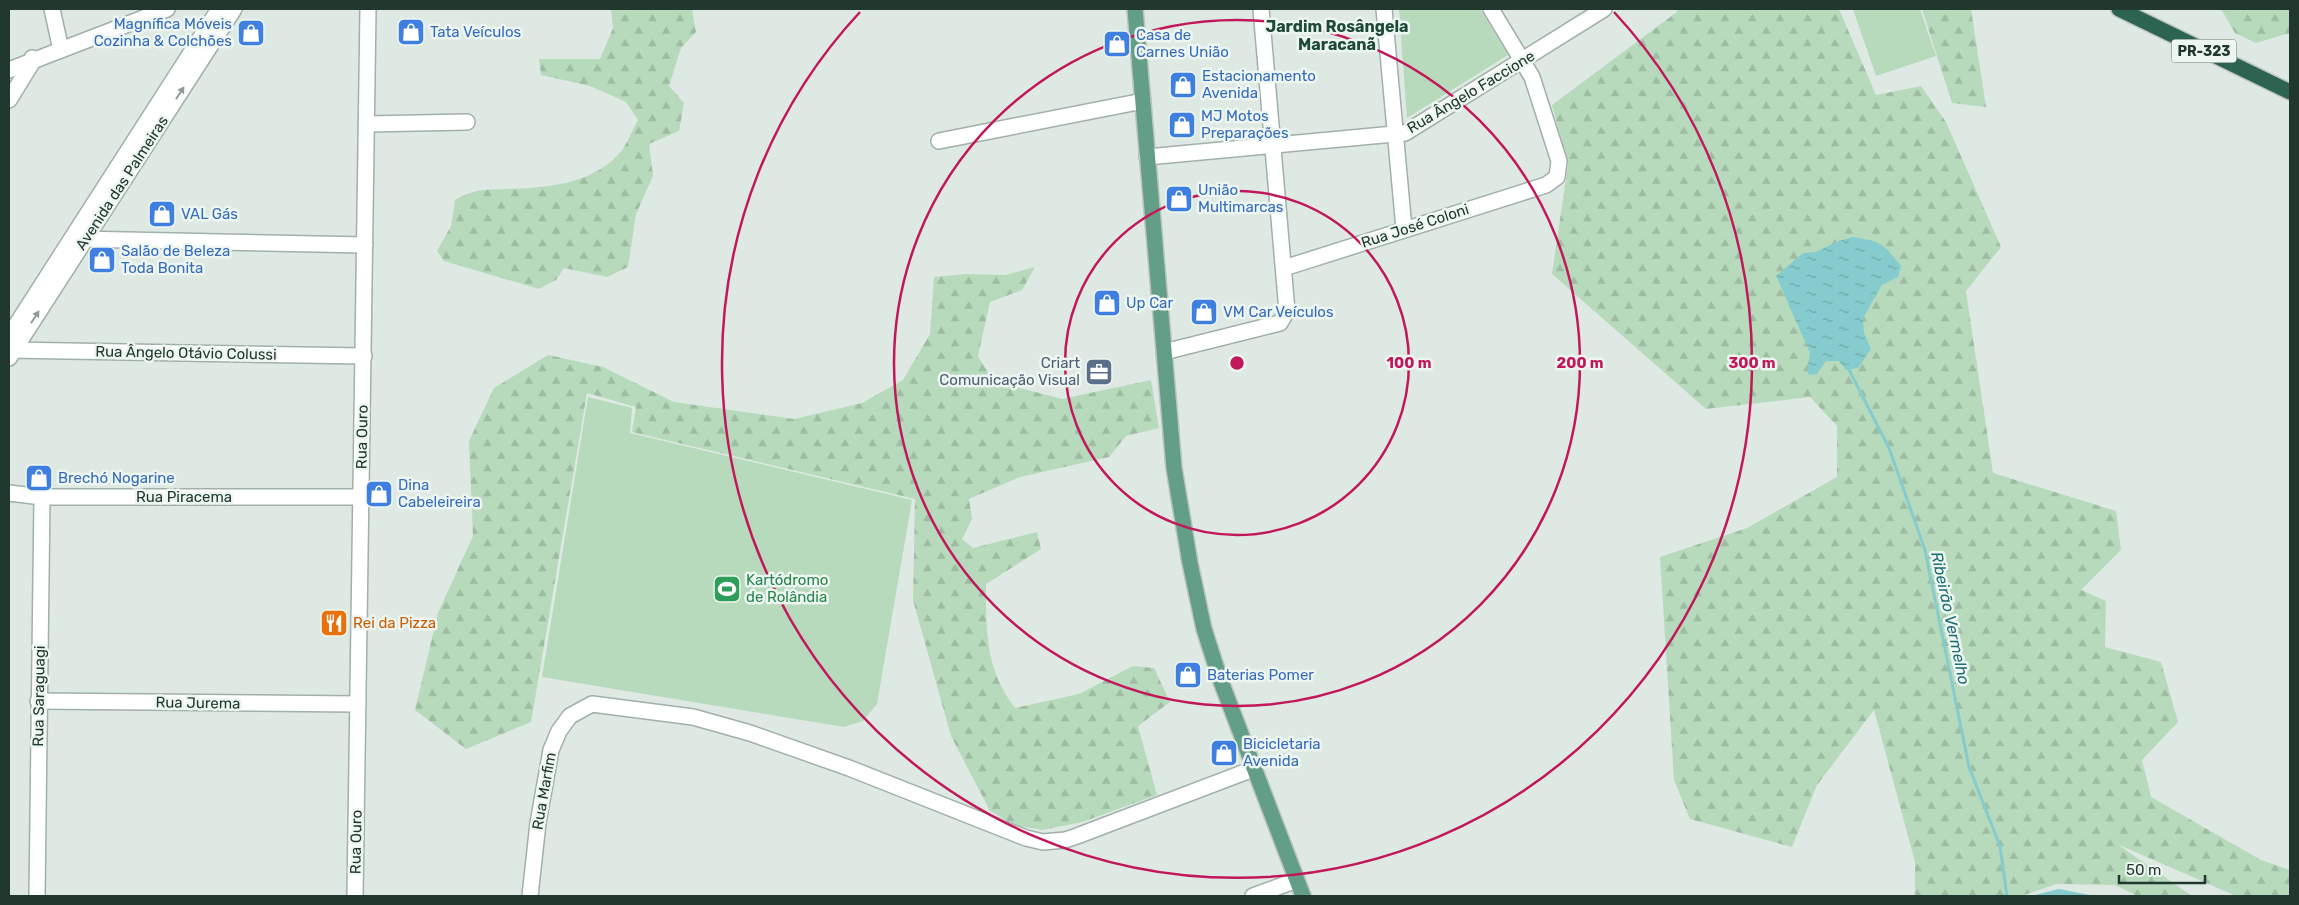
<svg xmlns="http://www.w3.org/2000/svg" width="2299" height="905" font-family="Rubik,sans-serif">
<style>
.forest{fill:url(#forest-firs)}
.green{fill:#b7dabc}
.water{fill:url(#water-ripples)}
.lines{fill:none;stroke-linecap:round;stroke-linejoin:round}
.stream{stroke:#86ccce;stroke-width:3}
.minor-casing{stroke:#a1b0a9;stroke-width:18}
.major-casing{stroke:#bcc3c0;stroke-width:18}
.highway-casing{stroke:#bcc3c0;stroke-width:18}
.minor{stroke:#fff;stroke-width:15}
.major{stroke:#639e87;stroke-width:15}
.highway{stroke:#2c6351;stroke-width:15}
.oneway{fill:#909c96}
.ring{fill:none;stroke:#c2185b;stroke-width:2.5}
.labels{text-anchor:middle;stroke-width:5;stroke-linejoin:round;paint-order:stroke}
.shield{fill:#eef6f1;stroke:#5e7168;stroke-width:1}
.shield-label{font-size:14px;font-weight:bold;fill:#20382e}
.shop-label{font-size:15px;fill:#366cbe;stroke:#eef6f1;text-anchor:start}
.street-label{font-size:15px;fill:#20382e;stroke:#eef6f1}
.service-label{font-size:15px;fill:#4e5e75;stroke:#eef6f1;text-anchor:end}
.leisure-label{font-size:15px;fill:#27864d;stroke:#eef6f1;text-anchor:start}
.food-label{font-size:15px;fill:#c56008;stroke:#eef6f1;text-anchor:start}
.neighbourhood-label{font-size:16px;font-weight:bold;fill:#1d4939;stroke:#eef6f1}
.water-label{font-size:16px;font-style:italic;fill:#1c6e72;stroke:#eef6f1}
.centre{fill:#c2185b;stroke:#eef6f1;stroke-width:2.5}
.ring-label{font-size:15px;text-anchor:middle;font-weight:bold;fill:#c2185b;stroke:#eef6f1;stroke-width:5;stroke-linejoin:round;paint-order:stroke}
</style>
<defs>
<pattern id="forest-firs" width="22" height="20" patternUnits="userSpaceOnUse" patternTransform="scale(1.25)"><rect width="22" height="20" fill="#b7dabc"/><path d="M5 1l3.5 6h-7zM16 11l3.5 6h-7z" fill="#9dbca2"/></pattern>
<pattern id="water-ripples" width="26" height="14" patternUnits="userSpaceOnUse" patternTransform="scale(1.25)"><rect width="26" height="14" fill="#86ccce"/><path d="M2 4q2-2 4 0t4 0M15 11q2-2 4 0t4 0" fill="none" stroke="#6da7a8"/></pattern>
</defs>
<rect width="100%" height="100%" fill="#dee9e3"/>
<!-- forest -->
<g class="forest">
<path d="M611 9H692L696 32 681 48 669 86 684 103 679 131 649 144 653 176 636 214 628 267 607 277 564 268 556 280 539 289 444 261 437 251 451 226 455 200C476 188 486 190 510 189 548 187 588 185 617 156 626 147 632 131 638 120L626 102 590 86 541 75 539 59H600L613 28Z"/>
<polygon points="1677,9 1839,9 1876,95 1921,86 1946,122 2001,247 1966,291 1993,473 2116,511 2121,550 2081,590 2106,601 2105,647 2161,662 2178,722 2142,760 2151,797 2261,860 2290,870 2290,896 2236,896 2117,844 2192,896 2137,896 2115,885 2057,884 2021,896 1915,896 1915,862 1874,710 1817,785 1792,847 1690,819 1674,780 1660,557 1747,528 1837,477 1837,426 1810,397 1706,409 1552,274 1568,165 1552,105 1677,12"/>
<polygon points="1922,9 1971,9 1986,107 1952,103"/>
<polygon points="2221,9 2290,9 2290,33 2256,43 2235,33"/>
<path d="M1035 267 1022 290 990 302 978 356 993 381 1062 399 1151 380 1159 428 1126 436 1109 457 1020 477 969 499 972 519 962 539 973 548 1037 532 1041 549 986 584C986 630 985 669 1015 708L1079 694 1133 666 1154 668 1170 702 1138 726 1157 795 1082 822 1042 830 1014 825 990 811 951 736 913 600 915 499 632 432 636 407 587 393 531 722 466 749 415 710 438 613 473 536 469 441 494 388 548 355 603 367 674 402 794 419 862 403 903 380 930 334 934 277 965 274 1005 275Z"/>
</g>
<!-- green -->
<g class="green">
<polygon points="1399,9 1480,9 1508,55 1407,118"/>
<polygon points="1853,9 1920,9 1936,56 1876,76"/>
<polygon points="588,397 632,408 630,433 912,500 877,704 863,721 844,727 542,677"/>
</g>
<!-- water -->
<g class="water">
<path d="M1852 237C1881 241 1884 244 1901 266L1898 277 1882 285 1863 318 1864 333 1871 349 1858 368 1846 370 1839 361H1826L1817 374 1809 375 1807 370 1810 353 1776 276 1803 253 1816 252 1836 242Z"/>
<polygon points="2059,889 2095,896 2031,896"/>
</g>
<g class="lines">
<!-- stream -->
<polyline class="stream" points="1847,366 1889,448 1925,550 1969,767 2000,846 2007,896"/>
<!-- minor casing -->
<g class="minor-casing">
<g id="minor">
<polyline points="52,9 61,50"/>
<polyline points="1384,9 1404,229"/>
<polyline points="9,70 167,9"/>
<polyline points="9,100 33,61 32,58"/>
<polyline points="367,124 467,122"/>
<polyline points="939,141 1143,101"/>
<polyline points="1147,157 1405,133 1604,9"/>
<polyline points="79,239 365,245"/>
<polyline points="1284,268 1546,185 1557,177 1559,161 1532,77 1491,9"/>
<polyline points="9,336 219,9"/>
<polyline points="9,350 364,356"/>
<polyline points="1164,352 1280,323 1287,311 1261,9"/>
<polyline points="9,358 234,9"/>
<polyline points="9,493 42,497 360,497"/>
<polyline points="38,701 358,704"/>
<polyline points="37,896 42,497"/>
<polyline points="355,896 368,9"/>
<polyline points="530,896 538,823 551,750 559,731 570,716 592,704 693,717 750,733 849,768 1026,838 1043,842 1065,840 1077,836 1253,769"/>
<polyline points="1253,896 1297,880"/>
</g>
</g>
<!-- major casing -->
<g class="major-casing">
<polyline id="major" points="1135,9 1174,468 1190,563 1204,629 1220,679 1303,896"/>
</g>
<!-- highway casing -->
<g class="highway-casing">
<polyline id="highway" points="2119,9 2290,92"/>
</g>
<!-- minor -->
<use href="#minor" class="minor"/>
<!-- major -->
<use href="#major" class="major"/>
<!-- highway -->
<use href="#highway" class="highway"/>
</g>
<!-- one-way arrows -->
<defs><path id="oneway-solid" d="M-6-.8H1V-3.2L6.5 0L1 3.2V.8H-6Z" transform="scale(1.25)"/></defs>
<g class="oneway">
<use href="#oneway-solid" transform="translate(180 93) rotate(-57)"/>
<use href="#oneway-solid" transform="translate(35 317) rotate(-57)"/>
</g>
<!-- distance rings -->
<g class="ring">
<circle cx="1237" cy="363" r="172"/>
<circle cx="1237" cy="363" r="343"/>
<path d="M1614 12A515 515 0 1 1 860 12"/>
</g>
<!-- icons -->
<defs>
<g id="shop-square" transform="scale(1.4375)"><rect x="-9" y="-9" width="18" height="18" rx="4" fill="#3f7fe0" stroke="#eef6f1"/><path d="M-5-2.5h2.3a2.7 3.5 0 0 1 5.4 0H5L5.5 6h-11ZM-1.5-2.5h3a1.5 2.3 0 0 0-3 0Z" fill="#fff"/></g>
<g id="office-square" transform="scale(1.4375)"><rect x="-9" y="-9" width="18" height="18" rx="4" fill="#5c6f8a" stroke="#eef6f1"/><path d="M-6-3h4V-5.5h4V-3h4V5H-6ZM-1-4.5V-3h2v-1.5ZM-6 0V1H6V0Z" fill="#fff"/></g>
<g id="stadium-square" transform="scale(1.4375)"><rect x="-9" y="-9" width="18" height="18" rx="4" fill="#2e9e5b" stroke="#eef6f1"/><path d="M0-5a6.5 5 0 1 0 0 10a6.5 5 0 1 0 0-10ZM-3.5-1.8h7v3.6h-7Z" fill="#fff"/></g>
<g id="restaurant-square" transform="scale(1.4375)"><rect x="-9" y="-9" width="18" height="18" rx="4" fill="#e8710a" stroke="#eef6f1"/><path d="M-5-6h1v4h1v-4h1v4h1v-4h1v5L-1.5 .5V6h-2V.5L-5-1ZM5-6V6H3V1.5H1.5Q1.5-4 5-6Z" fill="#fff"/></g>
</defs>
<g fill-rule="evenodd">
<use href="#shop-square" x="411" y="32"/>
<use href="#shop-square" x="251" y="33"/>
<use href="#shop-square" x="1117" y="44"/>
<use href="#shop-square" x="1183" y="85"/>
<use href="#shop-square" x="1182" y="125"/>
<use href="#shop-square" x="1179" y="199"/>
<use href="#shop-square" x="162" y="214"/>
<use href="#shop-square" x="102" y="260"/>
<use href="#shop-square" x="1107" y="303"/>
<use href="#shop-square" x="1204" y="312"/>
<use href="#office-square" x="1099" y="372"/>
<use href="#shop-square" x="39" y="478"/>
<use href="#shop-square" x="379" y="494"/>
<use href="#stadium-square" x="727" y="589"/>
<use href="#restaurant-square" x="334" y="623"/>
<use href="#shop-square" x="1188" y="675"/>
<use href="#shop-square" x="1224" y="753"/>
</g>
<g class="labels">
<!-- shield labels -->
<rect class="shield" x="2171.5" y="39.5" width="65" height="23" rx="4"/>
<g class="shield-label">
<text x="2204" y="56">PR-323</text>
</g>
<!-- shop labels -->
<g class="shop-label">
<text x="232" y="29" text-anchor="end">Magnífica Móveis<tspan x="232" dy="17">Cozinha &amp; Colchões</tspan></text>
<text x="430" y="37">Tata Veículos</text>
<text x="1136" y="40">Casa de<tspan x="1136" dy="17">Carnes União</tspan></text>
<text x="1202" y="81">Estacionamento<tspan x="1202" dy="17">Avenida</tspan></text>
<text x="1201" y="121">MJ Motos<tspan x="1201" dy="17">Preparações</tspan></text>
<text x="1198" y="195">União<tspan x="1198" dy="17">Multimarcas</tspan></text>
<text x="181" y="219">VAL Gás</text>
<text x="121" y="256">Salão de Beleza<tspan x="121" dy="17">Toda Bonita</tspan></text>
<text x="1126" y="308">Up Car</text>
<text x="1223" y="317">VM Car Veículos</text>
<text x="58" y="483">Brechó Nogarine</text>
<text x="398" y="490">Dina<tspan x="398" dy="17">Cabeleireira</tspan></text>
<text x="1207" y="680">Baterias Pomer</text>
<text x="1243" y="749">Bicicletaria<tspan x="1243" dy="17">Avenida</tspan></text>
</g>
<!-- street labels -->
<g class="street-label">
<text transform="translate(1471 92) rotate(-31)" y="5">Rua Ângelo Faccione</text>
<text transform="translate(122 183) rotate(-57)" y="5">Avenida das Palmeiras</text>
<text transform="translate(1415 226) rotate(-18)" y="5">Rua José Coloni</text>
<text transform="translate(186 353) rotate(1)" y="5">Rua Ângelo Otávio Colussi</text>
<text transform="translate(362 437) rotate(-89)" y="5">Rua Ouro</text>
<text x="184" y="502">Rua Piracema</text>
<text transform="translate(39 696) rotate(-89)" y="5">Rua Saraguagi</text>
<text transform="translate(198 703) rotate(1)" y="5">Rua Jurema</text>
<text transform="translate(544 791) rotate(-80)" y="5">Rua Marfim</text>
<text transform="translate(356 842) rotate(-89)" y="5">Rua Ouro</text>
</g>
<!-- service labels -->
<g class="service-label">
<text x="1080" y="368">Criart<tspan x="1080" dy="17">Comunicação Visual</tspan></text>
</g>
<!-- leisure labels -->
<g class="leisure-label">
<text x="746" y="585">Kartódromo<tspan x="746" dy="17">de Rolândia</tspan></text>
</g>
<!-- food labels -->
<g class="food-label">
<text x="353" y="628">Rei da Pizza</text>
</g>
<!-- neighbourhood labels -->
<g class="neighbourhood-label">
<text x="1337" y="32">Jardim Rosângela<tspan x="1337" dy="18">Maracanã</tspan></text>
</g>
<!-- water labels -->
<g class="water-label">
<text transform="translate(1951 618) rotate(78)" y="6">Ribeirão Vermelho</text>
</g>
</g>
<circle cx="1237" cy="363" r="8" class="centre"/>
<g class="ring-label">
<text x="1409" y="368">100 m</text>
<text x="1580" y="368">200 m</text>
<text x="1752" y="368">300 m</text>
</g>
<!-- border -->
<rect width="2299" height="905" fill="none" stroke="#20382e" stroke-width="20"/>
<!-- scale -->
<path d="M2119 875v8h86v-8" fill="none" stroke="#20382e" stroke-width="2.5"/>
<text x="2126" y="875" font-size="15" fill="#20382e" stroke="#eef6f1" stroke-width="4" paint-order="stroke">50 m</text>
</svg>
